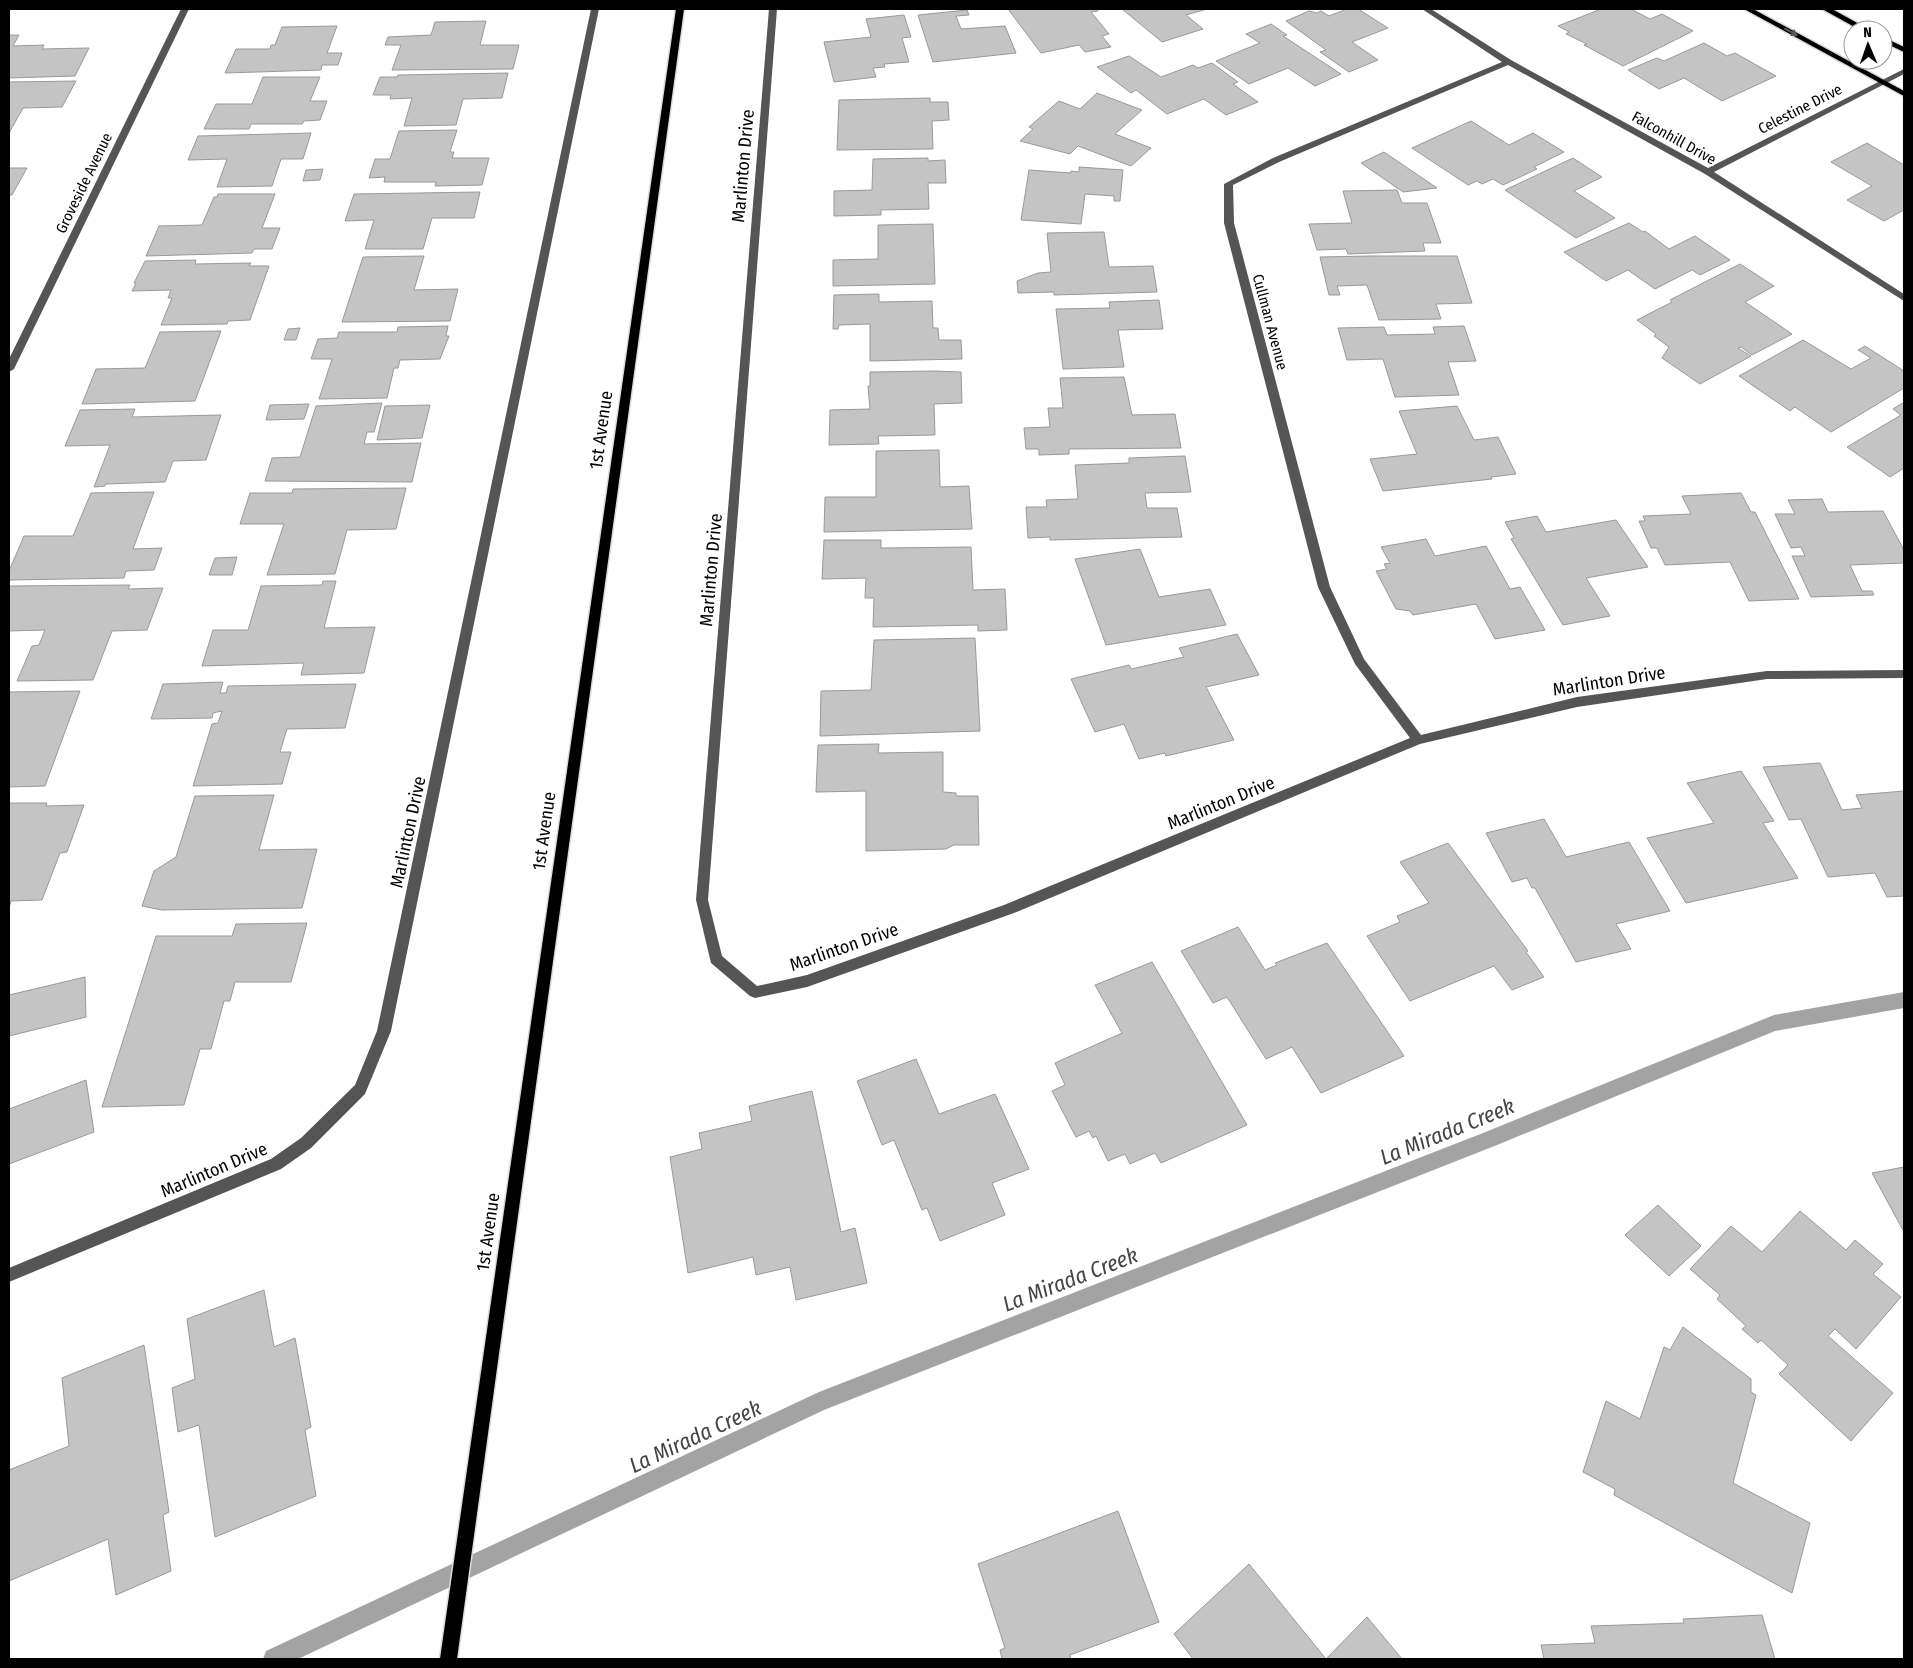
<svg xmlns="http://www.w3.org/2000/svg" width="1913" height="1668" font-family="'Fira Sans Condensed',sans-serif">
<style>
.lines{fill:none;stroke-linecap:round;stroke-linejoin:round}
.stream{fill:#a3a3a3;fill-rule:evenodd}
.building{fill:#c4c4c4;stroke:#999}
.major-casing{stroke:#dbdbdb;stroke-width:3}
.minor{fill:#555;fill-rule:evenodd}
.major{fill:#000;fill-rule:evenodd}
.oneway{fill:#595959}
.labels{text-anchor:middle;stroke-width:4;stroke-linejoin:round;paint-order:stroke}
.far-street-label{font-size:15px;fill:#000;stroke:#fff}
.street-label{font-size:18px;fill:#000;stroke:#fff}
.near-water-label{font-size:22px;font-style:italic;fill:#444;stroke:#fff}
</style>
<rect width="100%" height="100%" fill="#fff"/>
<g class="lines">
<!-- stream -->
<polygon class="stream" points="1904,992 1904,1008 1775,1031 1497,1145 824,1410 298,1659 263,1659 266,1651 819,1392 1483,1133 1774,1015"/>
</g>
<!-- building -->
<g class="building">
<polygon points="1008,9 1097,9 1098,11 1091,12 1109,34 1102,36 1111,47 1085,52 1079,45 1041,53"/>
<polygon points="1122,9 1207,9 1186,15 1203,29 1162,42"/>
<polygon points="1347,9 1358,9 1388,28 1352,42 1378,60 1349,72 1320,52 1326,50 1286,21 1309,11 1317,13 1321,11 1329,16"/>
<polygon points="1601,9 1631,9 1650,19 1662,14 1693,31 1623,66 1584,45 1587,44 1566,34 1569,32 1558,26"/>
<polygon points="967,10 969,15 956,16 961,29 1005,26 1016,53 933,62 918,15"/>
<polygon points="904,15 911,37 902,38 909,62 884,64 885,67 873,68 876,77 834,82 824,42 871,37 866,19"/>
<polygon points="486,21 480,45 519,45 513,69 392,70 401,45 385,45 388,37 431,35 435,22"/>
<polygon points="1271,24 1287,35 1283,36 1341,74 1315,86 1288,68 1249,84 1216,61 1260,43 1246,34"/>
<polygon points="337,26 327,53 342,53 338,65 322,65 321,70 225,73 236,49 270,49 271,45 275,45 282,27"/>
<polygon points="9,35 19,35 13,46 44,45 42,49 89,48 75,76 9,78"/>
<polygon points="1704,43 1727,56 1735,53 1776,76 1722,101 1684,78 1659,89 1628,70 1657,58 1664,61"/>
<polygon points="1129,56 1161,77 1193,65 1198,68 1212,63 1238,82 1233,84 1258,102 1226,115 1204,99 1167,114 1136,90 1131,93 1097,67"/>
<polygon points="508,73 502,98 463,99 456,125 404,126 412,98 390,99 391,95 373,95 380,77 397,77 398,75"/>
<polygon points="263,77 320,77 310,101 327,101 320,120 304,121 302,124 251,124 249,129 204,129 216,104 252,104"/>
<polygon points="76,81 62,107 23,108 9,133 9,82"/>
<polygon points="1097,93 1142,110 1115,134 1151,148 1131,166 1078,146 1070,154 1020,141 1033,129 1029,127 1059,101 1080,109"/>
<polygon points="930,98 930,102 948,102 949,120 932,121 933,149 837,150 839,100"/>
<polygon points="1471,121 1509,145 1533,133 1564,152 1534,167 1537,169 1503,185 1493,179 1482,184 1477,181 1468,185 1412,148"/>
<polygon points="457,130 450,152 454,152 452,158 489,158 482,185 435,186 436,182 384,182 385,177 369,178 375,159 390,159 399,131"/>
<polygon points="311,133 303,159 281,159 272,186 217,187 227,159 188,160 198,136"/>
<polygon points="1867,143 1904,165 1904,210 1884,221 1847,200 1872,186 1831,162"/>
<polygon points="1384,152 1437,188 1403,192 1361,163"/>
<polygon points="928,158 928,161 945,160 946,183 928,183 929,209 881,210 881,215 834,216 834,191 872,190 873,159"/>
<polygon points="1573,158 1602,177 1574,191 1615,218 1576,238 1505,190"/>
<polygon points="1079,167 1123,170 1120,201 1114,201 1114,196 1085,194 1081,224 1021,220 1029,170 1071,173 1071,171 1079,172"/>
<polygon points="9,168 27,168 12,195 9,195"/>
<polygon points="323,169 320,180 303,181 306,170"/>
<polygon points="1397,190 1402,203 1427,203 1441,243 1423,243 1425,251 1348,254 1346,249 1317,250 1309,224 1352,223 1343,191"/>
<polygon points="480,192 474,218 432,218 423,249 365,249 374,220 345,221 354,194"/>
<polygon points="218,194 275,194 262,228 280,228 272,249 254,249 252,253 146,256 159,226 202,225 214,197 217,197"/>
<polygon points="1629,223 1643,232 1645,231 1669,249 1695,236 1730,260 1700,275 1692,270 1655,289 1628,270 1606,281 1564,252"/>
<polygon points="933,224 935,284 833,286 833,260 878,259 878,225"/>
<polygon points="1104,232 1109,267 1153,266 1157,292 1054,295 1054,292 1018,293 1017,281 1038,273 1051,272 1047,233"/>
<polygon points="424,256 414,290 458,289 450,321 342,322 363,257"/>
<polygon points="1370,256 1457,256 1472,303 1436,304 1441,319 1379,320 1367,285 1337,286 1340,295 1329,295 1320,257"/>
<polygon points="196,260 195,264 251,263 249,266 269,266 250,320 228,321 227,324 161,325 172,298 168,298 171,290 132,291 136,283 134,283 145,261"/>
<polygon points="1740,264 1774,286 1745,302 1792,334 1752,355 1741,347 1738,348 1751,356 1700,384 1662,358 1669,347 1654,336 1656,334 1637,320 1672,302 1670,300"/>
<polygon points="879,294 879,302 932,301 933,328 938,328 939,340 961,340 962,359 870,361 870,324 839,325 838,329 833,329 834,295"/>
<polygon points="1159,300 1163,329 1118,330 1124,367 1063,369 1056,309 1110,308 1109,302"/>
<polygon points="448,326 446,336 449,336 440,359 400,360 398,368 394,368 387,398 319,399 332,359 311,359 318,339 337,338 339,332 397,332 398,327"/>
<polygon points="1464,326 1476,361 1448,362 1459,395 1395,397 1383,359 1347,360 1338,328 1384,327 1387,335 1435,334 1433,327"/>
<polygon points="300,328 296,340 284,340 288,329"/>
<polygon points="221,331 195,401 82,404 96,369 145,368 160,332"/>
<polygon points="1803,340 1851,369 1871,358 1858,350 1865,346 1904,371 1904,388 1831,432 1795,407 1790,411 1739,376"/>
<polygon points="933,371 961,372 962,403 934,404 935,435 878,436 879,444 829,445 830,410 870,409 868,386 870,386 870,372"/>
<polygon points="1124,377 1132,415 1175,414 1181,448 1069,449 1069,454 1039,455 1039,449 1026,449 1024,428 1050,427 1048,408 1063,408 1060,378"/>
<polygon points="1904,402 1904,468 1890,477 1847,447 1901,415 1893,409"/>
<polygon points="382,403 374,432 367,432 364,444 421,443 412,482 265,481 272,458 300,457 316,406"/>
<polygon points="309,404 304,419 266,420 270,405"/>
<polygon points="430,405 422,438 377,440 385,406"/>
<polygon points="1457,406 1474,440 1498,437 1516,474 1491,477 1492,479 1383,491 1370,459 1417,454 1399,411"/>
<polygon points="135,409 132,417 221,415 206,460 173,461 165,482 106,484 105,486 94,487 110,445 65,446 80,410"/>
<polygon points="939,450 940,487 969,486 972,529 824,532 825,497 876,497 876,451"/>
<polygon points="1185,456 1191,492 1145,493 1147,508 1177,508 1182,537 1050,540 1050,537 1028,538 1026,507 1047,507 1046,500 1078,499 1075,465 1129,463 1129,458"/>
<polygon points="406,488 396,529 347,530 335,574 267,575 284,524 240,524 250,493 292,493 293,489"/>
<polygon points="154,492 133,549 162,548 154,570 126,571 124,578 9,580 9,571 24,536 73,536 91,493"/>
<polygon points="1741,493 1751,512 1755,512 1799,599 1749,601 1730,562 1665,565 1657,548 1651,548 1639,521 1645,521 1643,516 1691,514 1682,496"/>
<polygon points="1822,499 1828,512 1883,511 1904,550 1904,563 1850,565 1862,591 1872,591 1874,595 1811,597 1792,556 1805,556 1801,547 1791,548 1775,514 1795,514 1788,500"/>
<polygon points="1537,516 1546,532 1616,520 1648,567 1586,578 1610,616 1563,625 1511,539 1514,538 1505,522"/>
<polygon points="1426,539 1435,556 1486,546 1510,589 1520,587 1545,630 1495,639 1476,604 1413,615 1410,611 1396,609 1376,571 1387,569 1384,564 1390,563 1381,547"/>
<polygon points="824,540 881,540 881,548 971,547 973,590 1005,589 1007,630 978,631 978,625 873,627 874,598 865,598 866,578 822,579"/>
<polygon points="1140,549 1159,597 1210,589 1226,625 1106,645 1075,559"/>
<polygon points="237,557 232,575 209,575 215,558"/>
<polygon points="323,581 336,581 324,628 375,627 364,673 301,675 304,663 202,666 213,630 248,630 261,586 322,585"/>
<polygon points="130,585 128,589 163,588 147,630 112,631 93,680 17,681 32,646 39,645 45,630 9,631 9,586"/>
<polygon points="1237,634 1259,675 1206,687 1234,740 1166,756 1165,753 1139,759 1124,724 1095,732 1071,679 1129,665 1131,669 1184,657 1179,648"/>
<polygon points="975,638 980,731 820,736 821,691 871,690 874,640"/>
<polygon points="223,682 220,693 226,693 228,686 356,684 345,728 287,729 280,752 291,752 282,784 193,786 212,724 218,723 222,711 213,713 212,718 151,719 163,684"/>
<polygon points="80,691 45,786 9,787 9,692"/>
<polygon points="879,744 878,753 943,752 943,792 956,793 956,796 978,796 979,845 954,845 946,849 866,851 866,791 816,792 818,745"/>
<polygon points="1820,763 1842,810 1862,808 1856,795 1904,791 1904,896 1887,897 1875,873 1828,877 1801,819 1789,820 1763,767"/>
<polygon points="1741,771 1774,821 1763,823 1798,878 1686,903 1647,838 1714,823 1687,783"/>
<polygon points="274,795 259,850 317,849 302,908 162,910 142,906 154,871 176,857 195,796"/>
<polygon points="9,803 47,803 46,806 84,805 67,852 60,853 42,900 11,901 9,908"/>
<polygon points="1544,819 1566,857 1629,842 1670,911 1616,924 1631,949 1576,962 1535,888 1532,888 1527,878 1512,882 1486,833"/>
<polygon points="1448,843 1528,951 1526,952 1544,977 1512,990 1494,966 1410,1001 1367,936 1400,922 1397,916 1429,903 1400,862"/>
<polygon points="307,923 291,982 235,982 230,1001 224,1001 211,1049 200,1049 184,1105 102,1107 156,936 232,936 236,924"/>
<polygon points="1238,927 1265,970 1277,965 1275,963 1327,943 1404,1056 1321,1093 1292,1047 1266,1059 1227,997 1213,1003 1181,951"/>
<polygon points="1152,962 1247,1125 1161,1163 1155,1153 1130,1164 1125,1154 1108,1161 1096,1136 1093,1138 1089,1131 1076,1137 1052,1091 1065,1085 1055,1063 1122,1033 1095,985"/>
<polygon points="85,977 86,1017 9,1036 9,995"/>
<polygon points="916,1059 939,1114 995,1094 1029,1169 992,1183 1005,1215 940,1241 927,1208 922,1210 894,1140 882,1145 857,1081"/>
<polygon points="86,1080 94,1132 9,1164 9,1109"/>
<polygon points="812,1091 841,1232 855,1228 867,1283 796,1300 790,1267 756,1275 753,1257 688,1273 670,1157 702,1149 699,1133 752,1121 749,1106"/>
<polygon points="1904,1167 1904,1232 1872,1173"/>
<polygon points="1658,1205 1701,1246 1669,1276 1625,1235"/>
<polygon points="1800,1211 1846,1250 1855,1240 1883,1264 1873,1274 1901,1297 1856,1349 1835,1329 1828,1336 1893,1393 1851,1441 1779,1374 1788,1365 1761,1340 1758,1343 1742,1329 1746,1326 1717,1299 1720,1295 1690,1269 1731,1226 1762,1252"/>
<polygon points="264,1290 274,1347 295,1338 311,1427 305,1430 316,1496 215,1537 199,1425 178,1432 172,1388 195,1379 187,1319"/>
<polygon points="1683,1327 1751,1379 1751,1392 1756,1395 1733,1483 1810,1523 1792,1593 1614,1495 1615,1489 1583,1472 1606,1401 1640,1419 1664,1347 1670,1350"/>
<polygon points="144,1345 169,1512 163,1515 171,1571 116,1595 108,1539 9,1581 9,1470 69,1446 62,1378"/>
<polygon points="1118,1511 1159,1622 1070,1655 1071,1659 1002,1659 1000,1650 1005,1648 978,1564"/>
<polygon points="1249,1564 1326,1659 1367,1617 1402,1659 1193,1659 1174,1634"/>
<polygon points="1762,1615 1775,1659 1544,1659 1541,1645 1595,1643 1591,1626 1684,1623 1683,1619"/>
</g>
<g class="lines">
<!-- major casing -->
<g class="major-casing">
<g id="major">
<polygon points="676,9 684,9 457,1659 440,1659"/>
<polygon points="1744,9 1753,9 1904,91 1904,96"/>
<polygon points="1822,9 1832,9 1870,30 1860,30"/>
<polygon points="1883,37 1904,47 1904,52 1883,42"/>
</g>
</g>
<!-- minor -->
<g class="minor">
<polygon points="181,9 189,9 14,369 9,372 9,359"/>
<polygon points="591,9 599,9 391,1031 365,1094 311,1148 281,1169 9,1282 9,1268 271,1159 301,1138 355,1085 377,1031"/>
<polygon points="769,9 777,9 708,900 722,956 757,986 807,975 1004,905 1410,738 1355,664 1318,587 1224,223 1224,184 1273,158 1502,62 1422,9 1431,9 1511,60 1708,168 1904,69 1904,74 1714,172 1904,294 1904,301 1705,174 1508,65 1279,162 1233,185 1234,223 1330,587 1364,659 1421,735 1577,697 1767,671 1904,670 1904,678 1767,679 1577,707 1420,744 1014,913 807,987 755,998 750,996 711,963 696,900"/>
</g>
<!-- major -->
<use href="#major" class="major"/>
</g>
<!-- one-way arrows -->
<defs><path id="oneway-solid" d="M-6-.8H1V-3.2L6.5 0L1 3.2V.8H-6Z" transform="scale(1.25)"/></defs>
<use class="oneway" href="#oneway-solid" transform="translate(1791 32) rotate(29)"/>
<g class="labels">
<!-- far-street labels -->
<g class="far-street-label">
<text transform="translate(1800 109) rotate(-27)" y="5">Celestine Drive</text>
<text transform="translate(1674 138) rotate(29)" y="5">Falconhill Drive</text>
<text transform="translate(84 183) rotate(-64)" y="5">Groveside Avenue</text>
<text transform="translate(1270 322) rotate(75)" y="5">Cullman Avenue</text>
</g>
<!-- street labels -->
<g class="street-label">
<text transform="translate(743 166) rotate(-85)" y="6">Marlinton Drive</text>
<text transform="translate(601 430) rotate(-82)" y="6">1st Avenue</text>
<text transform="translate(711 570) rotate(-85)" y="6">Marlinton Drive</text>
<text transform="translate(1609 681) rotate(-9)" y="6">Marlinton Drive</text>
<text transform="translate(1221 803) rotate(-22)" y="6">Marlinton Drive</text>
<text transform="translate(544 831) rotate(-82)" y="6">1st Avenue</text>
<text transform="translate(408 832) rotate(-78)" y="6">Marlinton Drive</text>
<text transform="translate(844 947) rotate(-19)" y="6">Marlinton Drive</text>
<text transform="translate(214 1170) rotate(-23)" y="6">Marlinton Drive</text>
<text transform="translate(488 1232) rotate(-82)" y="6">1st Avenue</text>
</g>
<!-- near-water labels -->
<g class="near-water-label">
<text transform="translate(1447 1131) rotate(-22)" y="8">La Mirada Creek</text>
<text transform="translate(1070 1279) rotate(-21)" y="8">La Mirada Creek</text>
<text transform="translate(695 1436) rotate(-25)" y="8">La Mirada Creek</text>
</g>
</g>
<!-- border -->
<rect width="1913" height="1668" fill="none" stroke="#000000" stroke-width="20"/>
<!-- north arrow -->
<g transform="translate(1868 45) rotate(358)"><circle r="24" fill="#ffffff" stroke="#999999"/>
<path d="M0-4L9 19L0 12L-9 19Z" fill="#000000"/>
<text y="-8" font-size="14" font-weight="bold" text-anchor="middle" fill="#000000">N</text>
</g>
</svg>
